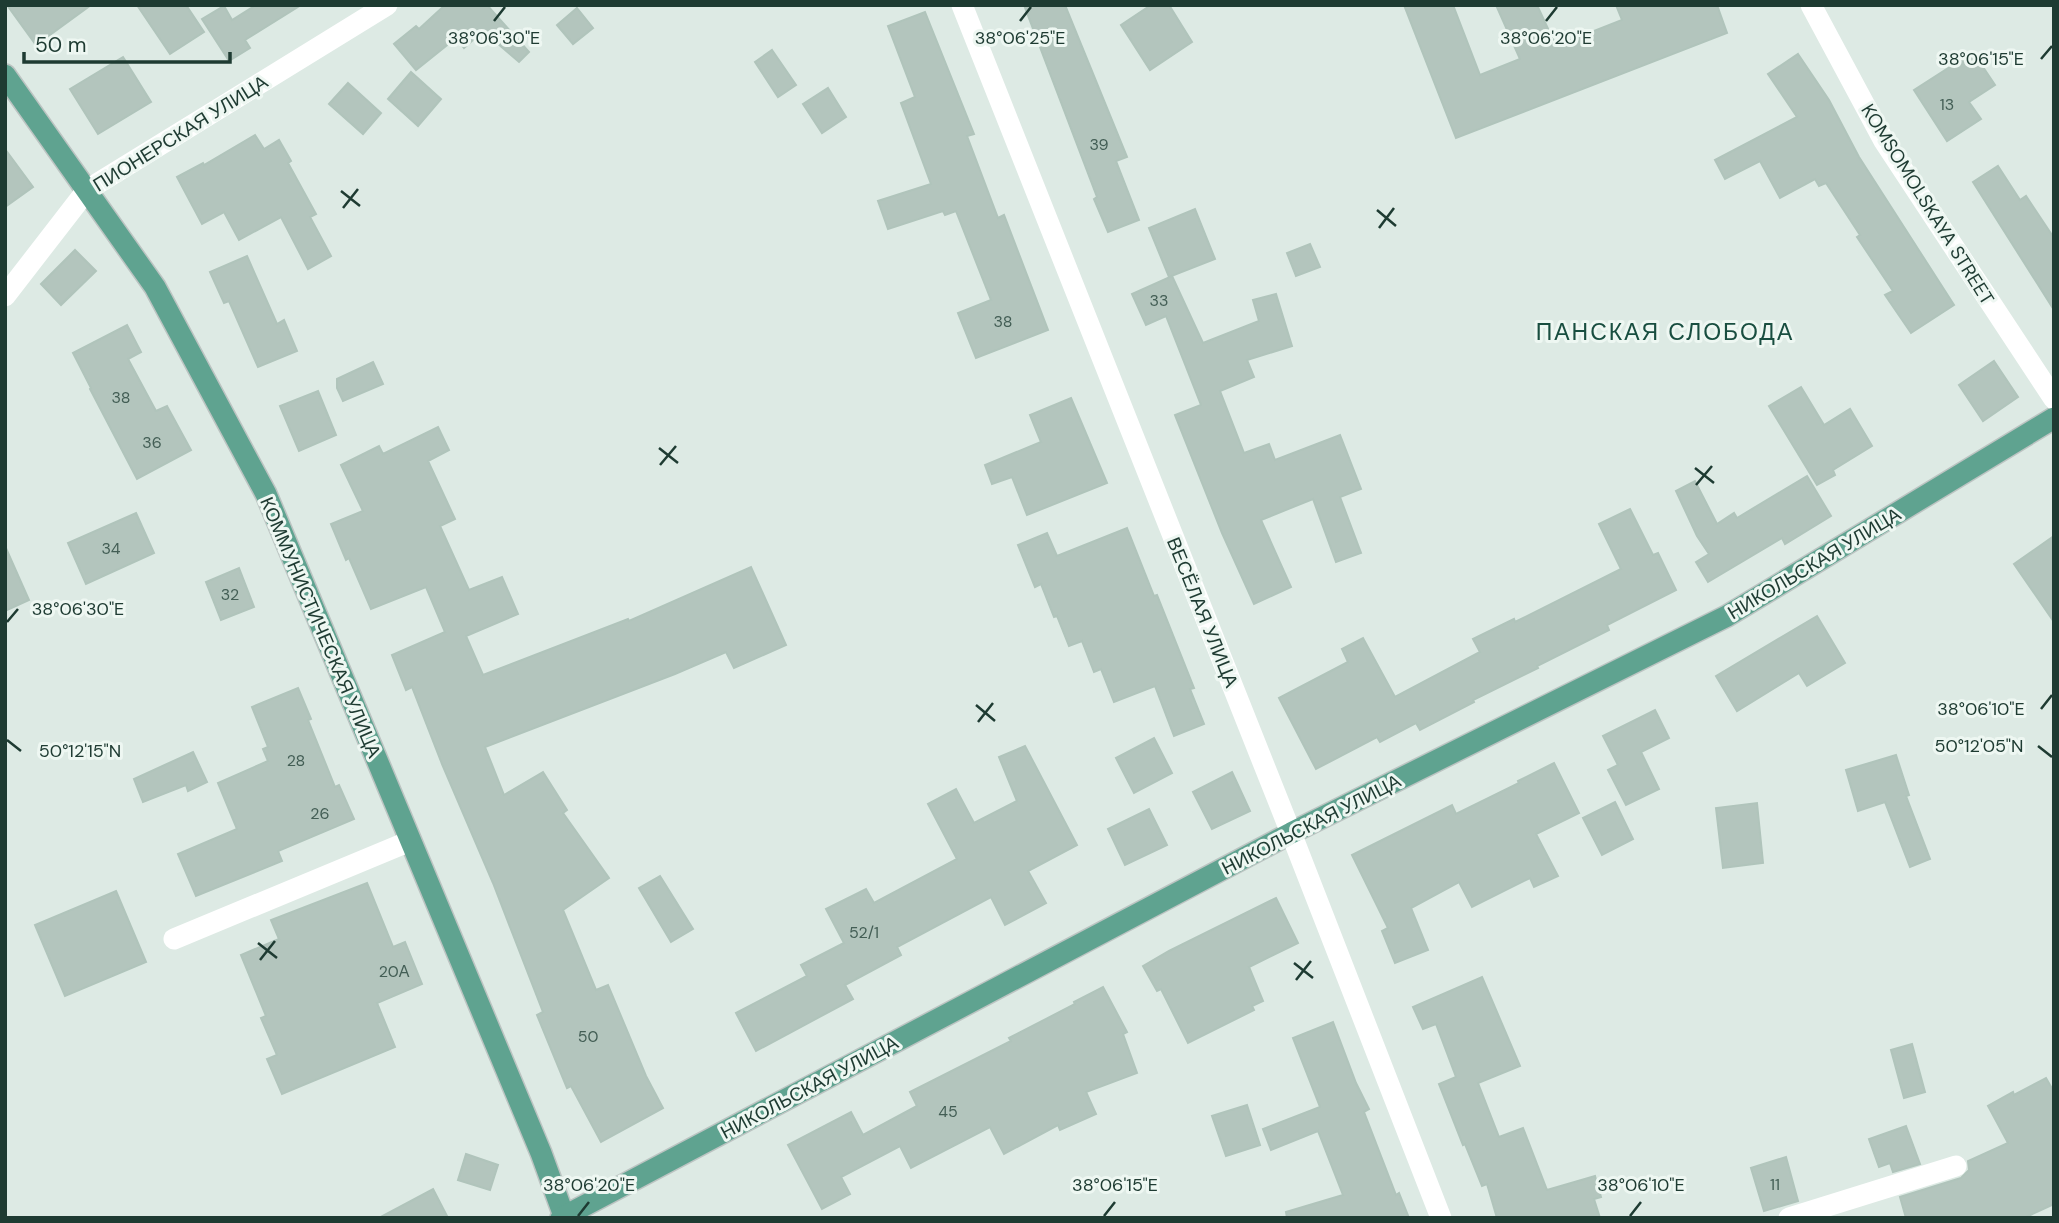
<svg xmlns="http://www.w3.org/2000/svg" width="2059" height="1223" font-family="'DM Sans',sans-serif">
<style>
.building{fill:#b3c5bd;stroke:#b0c4bb;stroke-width:2}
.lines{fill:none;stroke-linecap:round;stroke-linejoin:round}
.major-casing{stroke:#bcc4c2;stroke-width:24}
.minor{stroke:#fff;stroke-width:21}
.major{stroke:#5fa390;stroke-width:21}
.ticks{fill:none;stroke:#1e3b32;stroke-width:2.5}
.labels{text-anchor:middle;stroke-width:6;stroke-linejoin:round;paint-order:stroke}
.number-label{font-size:16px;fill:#435e55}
.street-label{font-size:19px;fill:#1e3b32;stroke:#eef7f2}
.quarter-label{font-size:23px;letter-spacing:2px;fill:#194e40;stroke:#eef7f2}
.ticks-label{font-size:18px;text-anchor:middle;fill:#1e3b32;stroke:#eef7f2;stroke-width:6;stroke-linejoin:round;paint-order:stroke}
</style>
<rect width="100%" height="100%" fill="#ddeae4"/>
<!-- building -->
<g class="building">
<polygon points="7,5 91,5 36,45"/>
<polygon points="137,5 186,5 204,32 170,54"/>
<polygon points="256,5 301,5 245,40 250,48 229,61 202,19 224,6 232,20"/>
<polygon points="445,5 487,5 529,52 519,62 483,31 464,48 456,38 416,70 394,44 416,26 419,29"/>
<polygon points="1024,5 1065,5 1127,157 1116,161 1139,220 1108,232 1094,199 1097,197"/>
<polygon points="1151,5 1169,5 1192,42 1150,70 1121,25"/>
<polygon points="1404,5 1453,5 1480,75 1520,59 1496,5 1537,5 1556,46 1622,20 1616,5 1717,5 1727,33 1456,138"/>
<polygon points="577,8 593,28 573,44 557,25"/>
<polygon points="925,12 974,134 967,136 998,218 1004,215 1048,330 976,358 958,313 991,300 956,211 945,215 943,211 888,229 878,201 931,184 901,103 915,97 888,26"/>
<polygon points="772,50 796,85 778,97 755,62"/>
<polygon points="1973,52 1995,85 1969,102 1981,119 1947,141 1914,90"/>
<polygon points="1798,54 1829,100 1859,157 1954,305 1911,333 1885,295 1893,291 1857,237 1860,235 1826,183 1819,186 1815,179 1780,198 1760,161 1725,179 1715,160 1797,117 1768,74"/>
<polygon points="123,57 151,102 98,134 70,89"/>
<polygon points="411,72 441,99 418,126 388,99"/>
<polygon points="348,83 381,113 363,134 329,104"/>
<polygon points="828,88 846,117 822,133 803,104"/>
<polygon points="255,135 264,149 279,140 291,161 288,163 316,214 310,217 331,256 308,269 281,217 239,240 224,212 202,224 177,177 203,163 204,165"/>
<polygon points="5,149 33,187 5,207"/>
<polygon points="1998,166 2020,200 2026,196 2054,238 2054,310 1973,182"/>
<polygon points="1195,209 1215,259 1169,277 1149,228"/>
<polygon points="1310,244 1320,267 1296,276 1287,253"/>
<polygon points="75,250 96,271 61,305 41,284"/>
<polygon points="247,256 277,324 284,320 297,351 258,367 229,301 224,303 210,272"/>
<polygon points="1172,276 1203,343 1259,321 1253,300 1276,294 1292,346 1247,360 1254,377 1220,391 1244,453 1269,444 1275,460 1340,435 1361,489 1340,497 1361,553 1336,562 1313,499 1261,520 1291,587 1254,604 1222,533 1175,415 1201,405 1166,316 1146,325 1132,294"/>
<polygon points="127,325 141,352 128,359 156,411 167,406 191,450 137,479 90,389 91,388 73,353"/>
<polygon points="1994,361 2018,397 1983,421 1959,385"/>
<polygon points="373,362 383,384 343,401 337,388 337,379"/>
<polygon points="1801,387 1824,425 1850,409 1872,446 1833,470 1835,475 1817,485 1769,406"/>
<polygon points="318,391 336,435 299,451 280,406"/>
<polygon points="1071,398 1107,483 1027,515 1012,477 992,484 985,465 1041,442 1030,415"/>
<polygon points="438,427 449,450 428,461 455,519 440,526 469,590 502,577 518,614 466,636 483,675 628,619 629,621 751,567 786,645 734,668 726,652 675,674 485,747 504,795 543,772 567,810 563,813 609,878 563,910 596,990 608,985 646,1076 663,1108 601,1142 571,1086 567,1088 537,1015 543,1012 493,883 442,764 412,687 406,690 392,655 445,632 426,587 371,609 349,558 346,560 331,524 363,511 341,465 379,446 383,454"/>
<polygon points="1807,476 1831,516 1785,544 1782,538 1708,582 1696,562 1709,554 1697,536 1676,491 1695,481 1717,524 1734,513 1737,518"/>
<polygon points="1630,509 1653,555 1658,553 1676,590 1607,625 1609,630 1537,666 1538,668 1473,700 1474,702 1420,730 1416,723 1380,742 1377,737 1316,769 1279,698 1348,662 1342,649 1363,638 1395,697 1480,652 1473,639 1514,619 1515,622 1621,569 1599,524"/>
<polygon points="136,513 154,553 86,584 68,543"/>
<polygon points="1127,528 1154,596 1157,595 1194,688 1190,689 1204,724 1174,736 1155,686 1114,702 1101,669 1094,672 1082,641 1069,646 1057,616 1054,617 1041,584 1035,587 1018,545 1047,533 1057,556"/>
<polygon points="2054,536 2054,622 2014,564"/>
<polygon points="5,546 29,600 5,611"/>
<polygon points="239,568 254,607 221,620 206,582"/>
<polygon points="1817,616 1845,663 1807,686 1799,673 1737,711 1716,676"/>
<polygon points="298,688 311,719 308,720 335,787 339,785 354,819 278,851 282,861 196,896 178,854 237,829 218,783 268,761 263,749 268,747 252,707"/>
<polygon points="1655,710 1669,738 1641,752 1659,789 1626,805 1608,770 1618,765 1603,736"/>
<polygon points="1154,738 1172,773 1134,793 1116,758"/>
<polygon points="1025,746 1077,845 1028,871 1046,903 1005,925 991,897 897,947 901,955 845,985 853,999 756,1051 736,1013 807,976 801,965 844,943 826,909 866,889 874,903 957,859 928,804 956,789 974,823 1017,801 999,757"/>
<polygon points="193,752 207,782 188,791 186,785 143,802 134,779"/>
<polygon points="1896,755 1909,795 1906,796 1930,859 1910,867 1885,802 1858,811 1846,770"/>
<polygon points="1554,763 1579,813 1536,834 1558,876 1534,887 1530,878 1472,907 1459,882 1411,908 1428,950 1395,963 1382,931 1388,928 1352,855 1452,805 1456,814 1519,783 1518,781"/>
<polygon points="1232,772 1250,811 1212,829 1193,792"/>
<polygon points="1615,802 1633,839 1602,855 1583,818"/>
<polygon points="1757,803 1763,863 1723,868 1716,808"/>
<polygon points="1149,809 1167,845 1125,865 1108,829"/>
<polygon points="660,876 693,929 671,942 639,888"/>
<polygon points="367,883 393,947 405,942 422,984 377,1003 395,1047 282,1094 267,1059 277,1055 261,1018 266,1016 241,955 279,939 271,920"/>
<polygon points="116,891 146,962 65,996 35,925"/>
<polygon points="1276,898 1298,943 1249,967 1263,1001 1252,1006 1254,1010 1188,1043 1161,989 1157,991 1143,966 1169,951"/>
<polygon points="1482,977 1520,1066 1478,1083 1499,1137 1523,1128 1547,1190 1595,1176 1601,1197 1594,1199 1600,1218 1497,1218 1487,1184 1482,1186 1465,1144 1463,1145 1439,1084 1456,1077 1436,1024 1423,1029 1413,1007"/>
<polygon points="1103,987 1127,1032 1123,1034 1137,1073 1086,1092 1096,1114 1060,1130 1058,1125 1004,1154 990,1127 911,1168 900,1146 841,1177 850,1194 822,1209 788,1145 851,1112 863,1135 917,1106 910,1092 1011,1041 1009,1038 1075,1004 1074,1002"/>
<polygon points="1333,1022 1356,1083 1369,1109 1364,1112 1396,1195 1399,1193 1409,1218 1287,1218 1286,1212 1343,1195 1318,1131 1271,1150 1263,1129 1320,1107 1293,1038"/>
<polygon points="1912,1044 1925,1092 1904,1098 1891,1050"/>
<polygon points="2046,1078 2054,1092 2054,1204 2024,1218 1906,1218 1900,1197 1961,1178 1969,1170 1968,1161 2008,1143 1988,1106 2013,1092 2014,1095"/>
<polygon points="1247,1105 1260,1145 1226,1156 1212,1116"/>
<polygon points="1906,1126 1920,1164 1893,1172 1890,1163 1879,1167 1869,1139"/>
<polygon points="466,1154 498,1165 490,1190 458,1180"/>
<polygon points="1786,1157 1798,1201 1764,1211 1751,1168"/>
<polygon points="433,1189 448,1218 379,1218"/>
</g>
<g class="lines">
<!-- major casing -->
<g class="major-casing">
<g id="major">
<polyline points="5,75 155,287 266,494 541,1153 564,1216"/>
<polyline points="561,1218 1291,833 1727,616 2054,418"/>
</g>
</g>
<!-- minor -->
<g class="minor">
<polyline points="962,5 1291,833 1441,1218"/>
<polyline points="1811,5 1884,141 2054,399"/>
<polyline points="5,296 87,190 387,5"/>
<polyline points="174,939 410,841"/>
<polyline points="1789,1218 1956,1166"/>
</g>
<!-- major -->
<use href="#major" class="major"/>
</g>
<!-- ticks -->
<path class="ticks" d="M494 21 505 7M1020 21 1031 7M1546 21 1557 7M2041 59 2052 46M341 191 360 206M343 208 358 189M1377 210 1396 226M1379 228 1394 208M659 448 678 463M660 465 676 446M1695 468 1714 483M1696 485 1712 466M7 622 18 609M976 705 995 721M2041 709 2052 695M978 722 993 703M7 740 21 751M2038 746 2052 757M258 943 277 958M260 960 275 941M1294 963 1313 978M1296 980 1311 961M578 1216 589 1202M1104 1216 1115 1202M1630 1216 1641 1202"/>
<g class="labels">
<!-- number labels -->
<g class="number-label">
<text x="1947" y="110">13</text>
<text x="1099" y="150">39</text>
<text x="1159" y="306">33</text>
<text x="1003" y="327">38</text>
<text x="121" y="403">38</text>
<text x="152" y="448">36</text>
<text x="111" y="554">34</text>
<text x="230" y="600">32</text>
<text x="296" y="766">28</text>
<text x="320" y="819">26</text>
<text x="864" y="938">52/1</text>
<text x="394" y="977">20А</text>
<text x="588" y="1042">50</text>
<text x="948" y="1117">45</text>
<text x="1775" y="1190">11</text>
</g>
<!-- street labels -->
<g class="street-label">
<text transform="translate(180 133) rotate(-32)" y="7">ПИОНЕРСКАЯ УЛИЦА</text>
<text transform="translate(1928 204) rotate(58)" y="7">KOMSOMOLSKAYA STREET</text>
<text transform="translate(1814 563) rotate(-31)" y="7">НИКОЛЬСКАЯ УЛИЦА</text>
<text transform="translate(1203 612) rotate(68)" y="7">ВЕСЁЛАЯ УЛИЦА</text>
<text transform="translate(321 627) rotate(67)" y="7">КОММУНИСТИЧЕСКАЯ УЛИЦА</text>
<text transform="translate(1311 824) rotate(-27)" y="7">НИКОЛЬСКАЯ УЛИЦА</text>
<text transform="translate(809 1087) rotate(-28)" y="7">НИКОЛЬСКАЯ УЛИЦА</text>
</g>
<!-- quarter labels -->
<g class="quarter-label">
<text x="1665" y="340">ПАНСКАЯ СЛОБОДА</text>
</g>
</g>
<g class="ticks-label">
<text x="494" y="44">38°06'30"E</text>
<text x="1020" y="44">38°06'25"E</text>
<text x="1546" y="44">38°06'20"E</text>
<text x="1981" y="65">38°06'15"E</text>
<text x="78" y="615">38°06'30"E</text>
<text x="1981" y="715">38°06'10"E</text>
<text x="1979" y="752">50°12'05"N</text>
<text x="80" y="757">50°12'15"N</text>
<text x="589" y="1191">38°06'20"E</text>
<text x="1115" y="1191">38°06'15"E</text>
<text x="1641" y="1191">38°06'10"E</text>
</g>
<!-- border -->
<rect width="2059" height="1223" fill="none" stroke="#1e3b32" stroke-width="14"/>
<!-- scale -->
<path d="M24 52v10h206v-10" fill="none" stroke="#1e3b32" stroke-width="3.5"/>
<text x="35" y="52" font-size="21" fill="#1e3b32" stroke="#eef7f2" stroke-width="5" paint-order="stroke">50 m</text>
</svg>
